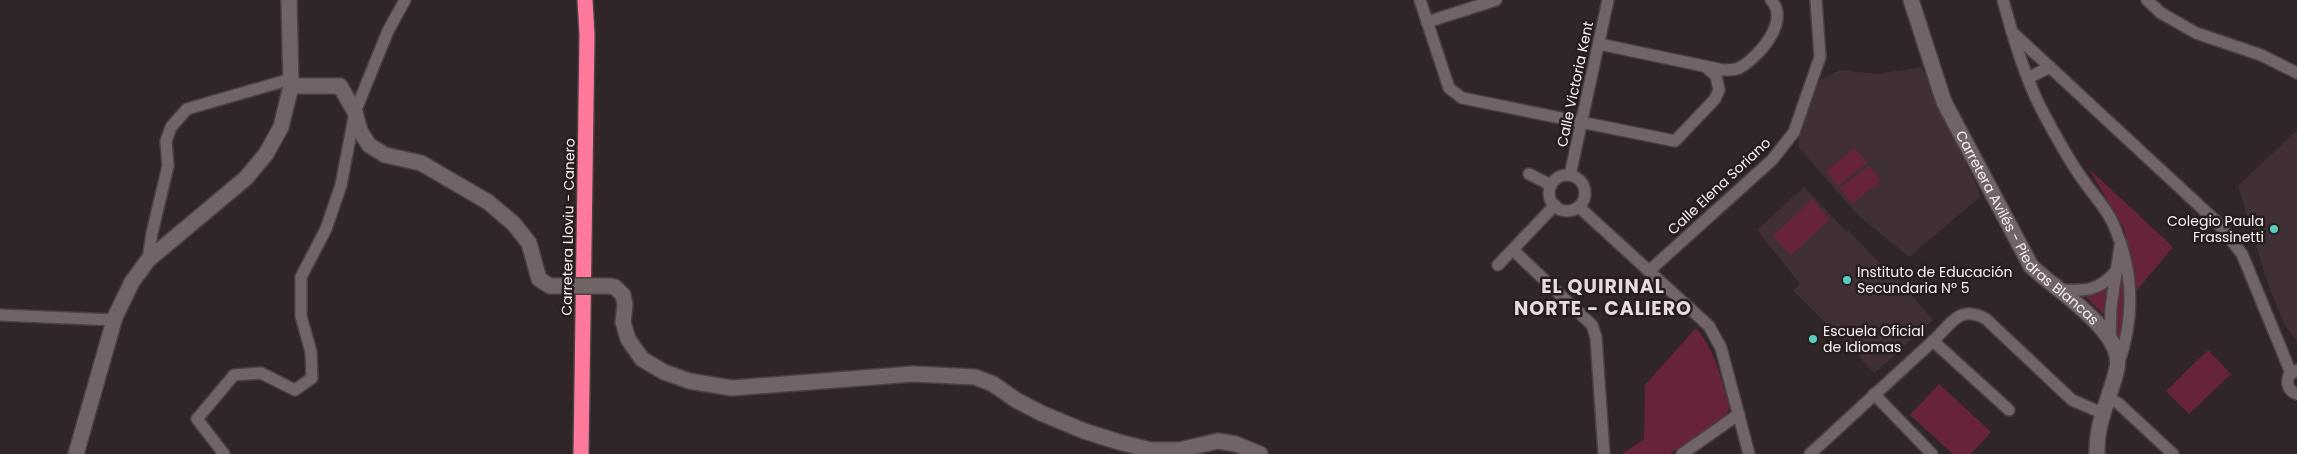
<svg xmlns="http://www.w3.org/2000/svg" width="2297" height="454" font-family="Poppins,sans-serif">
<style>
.built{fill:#403033}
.green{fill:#672438}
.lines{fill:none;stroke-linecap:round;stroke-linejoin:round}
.street-casing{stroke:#494142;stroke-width:14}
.secondary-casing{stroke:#494142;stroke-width:18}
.highway-casing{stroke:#494142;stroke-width:18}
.street{stroke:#706466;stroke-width:11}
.secondary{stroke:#706466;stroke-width:15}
.highway{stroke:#fe799c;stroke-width:15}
.secondary-bridge-casing{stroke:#494142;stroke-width:18;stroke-linecap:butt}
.secondary-bridge{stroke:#706466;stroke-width:15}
.poi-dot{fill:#58cec0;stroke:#261d1f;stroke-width:2}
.labels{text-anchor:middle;stroke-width:5;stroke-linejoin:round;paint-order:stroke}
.street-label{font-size:14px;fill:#f8f1f2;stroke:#261d1f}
.poi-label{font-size:14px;fill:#f8f1f2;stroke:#261d1f;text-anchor:start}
.district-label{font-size:19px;font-weight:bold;letter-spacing:1px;fill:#e8dadd;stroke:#261d1f}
</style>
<rect width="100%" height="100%" fill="#302628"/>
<!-- built -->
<g class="built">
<polygon points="1922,67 1981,196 1909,257 1859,216 1799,148 1798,138 1820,80 1840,70 1878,74"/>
<polygon points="2297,130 2297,341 2284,324 2267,281 2238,186"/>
<polygon points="1804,187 1845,230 1849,231 1891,275 1894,275 1933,320 1875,373 1793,290 1800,284 1757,230"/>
</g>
<!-- green -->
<g class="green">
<polygon points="1855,148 1867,163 1838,186 1826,171"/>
<polygon points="1869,166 1881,181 1852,204 1840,188"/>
<polygon points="2089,169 2173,247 2137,290 2124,228"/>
<polygon points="1812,199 1830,219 1791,255 1773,236"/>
<polygon points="2123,255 2126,277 2122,343 2113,328"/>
<polygon points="2111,282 2107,318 2083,294"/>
<path d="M1696 328C1715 350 1721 379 1730 407L1724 419 1670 454H1622L1644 439 1645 385Z"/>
<polygon points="2208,350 2231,374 2189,414 2166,391"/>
<polygon points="1939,384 1991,432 1971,454 1953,454 1910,415"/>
</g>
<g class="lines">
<!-- street casing -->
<g class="street-casing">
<g id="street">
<polyline points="1420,0 1449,88 1462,98 1675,141 1715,99 1719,90 1716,76 1705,66"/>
<path d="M2003 0C2014 40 2026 82 2046 118 2057 138 2068 159 2081 177 2092 194 2108 209 2115 228 2134 274 2135 318 2118 365"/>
<polyline points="2147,0 2161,13 2196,33 2261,55 2297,73"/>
<polyline points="1427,22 1496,0"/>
<polyline points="2012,32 2218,223 2242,254 2291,373"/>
<path d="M1599 44 1723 70C1729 70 1735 70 1739 68 1758 58 1791 21 1771 0"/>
<polyline points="2028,78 2050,67"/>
<polyline points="1529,174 1551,185"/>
<polyline points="1570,175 1608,0"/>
<circle cx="1567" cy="193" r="18"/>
<polyline points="1579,207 1709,326 1721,348 1749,454"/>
<polyline points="1513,250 1592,325 1596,337 1604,454"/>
<polyline points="148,260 152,233 168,166 166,141 171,127 187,109 291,79"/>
<polyline points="1498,265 1555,205"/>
<polyline points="1649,271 1772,160 1794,132 1820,57 1816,0"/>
<path d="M2059 290C2083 291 2099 292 2116 271"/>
<polyline points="0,315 114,320"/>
<path d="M1933 341C1952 323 1960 304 1986 319L2072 400 2102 413"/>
<polyline points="2110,343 2111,307 2120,246"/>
<path d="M2297 370 2289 375C2286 383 2288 391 2297 394"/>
<polyline points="1874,394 1932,454"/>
<polyline points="2107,398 2118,403 2173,454"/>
<polyline points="224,454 197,419 234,375 261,373 295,390 312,378 311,352 301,316 301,277 326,229 341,185 355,112 388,31 405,0"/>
<polyline points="1682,454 1739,414"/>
<polyline points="1810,454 1933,341 2009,410"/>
</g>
</g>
<!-- secondary casing -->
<g class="secondary-casing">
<g id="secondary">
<path id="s1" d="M1911 0 1944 102 2031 266C2053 288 2125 331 2117 368 2110 399 2096 421 2097 454"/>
<polyline points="291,86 340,86 355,112 360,131 369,145 385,155 421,163 488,202 514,224 529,243 539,279 550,286 556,286"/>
<polyline points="609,286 615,287 623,295 625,305 623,322 628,339 642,359 664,372 689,381 732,388 913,374 975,377 993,384 1016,400 1041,413 1084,431 1119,442 1151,450 1179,450 1218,441 1236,444 1260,454"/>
<polyline points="76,454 115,317 132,282 148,260 246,178 266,154 281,127 291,86 289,0"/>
</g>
</g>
<!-- highway casing -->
<g class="highway-casing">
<polyline id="highway" points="581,454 587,35 585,0"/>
</g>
<!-- street -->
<use href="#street" class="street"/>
<!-- secondary -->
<use href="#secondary" class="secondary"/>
<!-- highway -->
<use href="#highway" class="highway"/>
<!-- secondary-bridge casing -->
<g class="secondary-bridge-casing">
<polyline id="secondary-bridge" points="556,286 609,286"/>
</g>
<!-- secondary-bridge -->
<use href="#secondary-bridge" class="secondary-bridge"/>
</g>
<!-- markers -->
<g class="poi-dot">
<circle cx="2274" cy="229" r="5"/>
<circle cx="1847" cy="280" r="5"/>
<circle cx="1813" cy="339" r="5"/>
</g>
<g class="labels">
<!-- street labels -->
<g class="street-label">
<text transform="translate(1575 84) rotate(-78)" y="5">Calle Victoria Kent</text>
<text transform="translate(1719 186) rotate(-43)" y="5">Calle Elena Soriano</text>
<text transform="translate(568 227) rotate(-89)" y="5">Carretera Lloviu - Canero</text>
<text dy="5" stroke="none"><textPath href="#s1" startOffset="260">Carretera Avilés - Piedras Blancas</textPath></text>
</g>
<!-- poi labels -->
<g class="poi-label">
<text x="2264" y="226" text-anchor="end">Colegio Paula<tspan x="2264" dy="16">Frassinetti</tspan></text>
<text x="1857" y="277">Instituto de Educación<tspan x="1857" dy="16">Secundaria Nº 5</tspan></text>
<text x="1823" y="336">Escuela Oficial<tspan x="1823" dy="16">de Idiomas</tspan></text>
</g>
<!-- district labels -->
<g class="district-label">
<text x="1603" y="293">EL QUIRINAL<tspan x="1603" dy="22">NORTE - CALIERO</tspan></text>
</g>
</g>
</svg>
